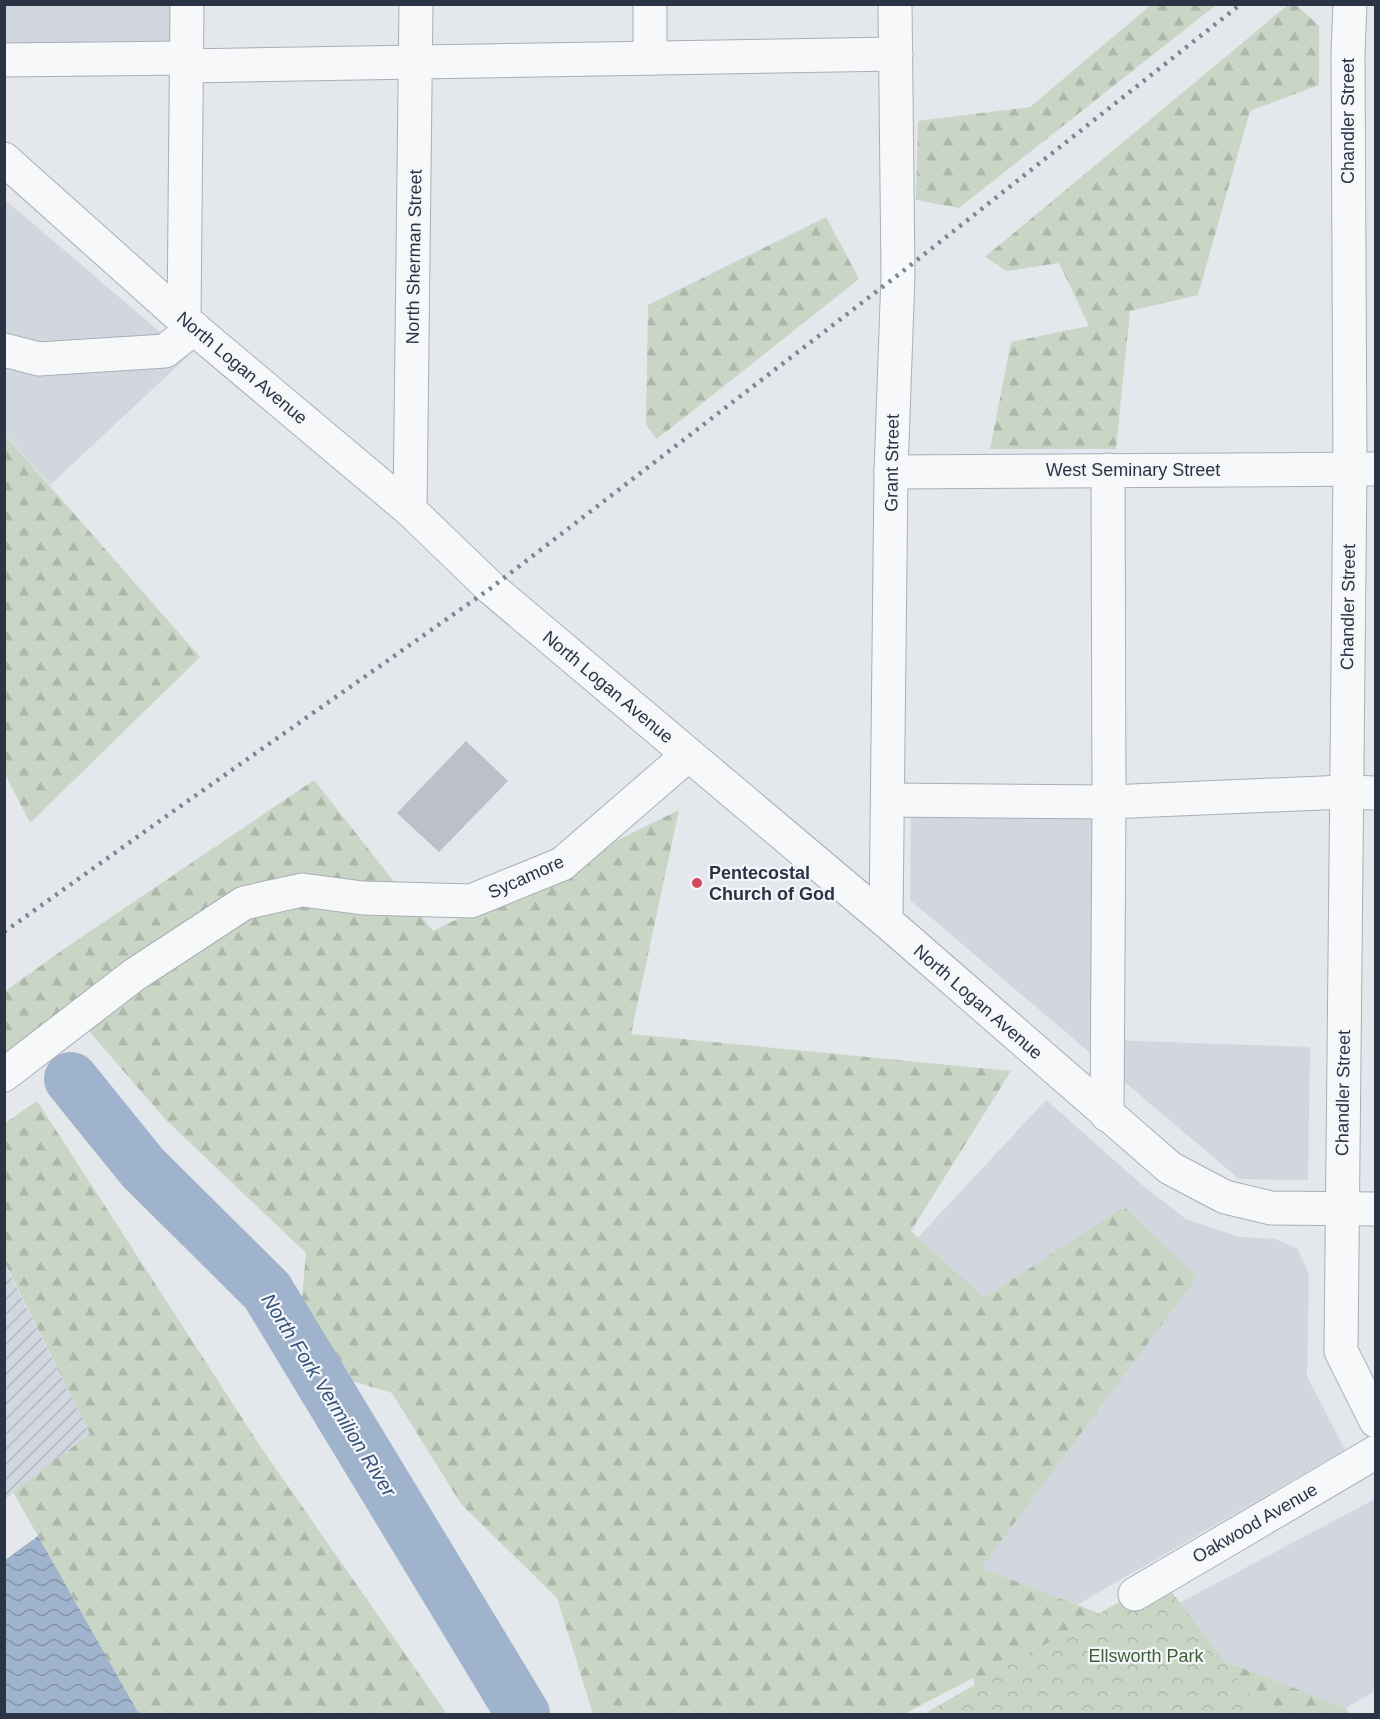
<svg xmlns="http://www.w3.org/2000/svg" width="1380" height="1719" font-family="Helvetica,sans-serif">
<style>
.built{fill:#d2d6de}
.industrial{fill:url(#industrial-furrows)}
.forest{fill:url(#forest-firs)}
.park{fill:url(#park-crowns)}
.water{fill:url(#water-waves)}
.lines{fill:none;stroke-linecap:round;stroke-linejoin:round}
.river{stroke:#9fb4cc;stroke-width:54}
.building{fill:#bbc0ca}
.minor-casing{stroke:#a9aeb7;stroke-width:35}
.minor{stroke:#f7f8fa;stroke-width:33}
.rail{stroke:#7d8696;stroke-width:4.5;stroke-dasharray:3 6;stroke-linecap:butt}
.poi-dot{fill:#d1495b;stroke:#f4f6f9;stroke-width:2}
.labels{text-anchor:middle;stroke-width:4.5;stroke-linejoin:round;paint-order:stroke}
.street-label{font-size:18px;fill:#2b3445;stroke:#f4f6f9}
.poi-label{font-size:18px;font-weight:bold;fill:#2b3445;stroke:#f4f6f9;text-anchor:start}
.park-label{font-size:18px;fill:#3f6138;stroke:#f4f6f9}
.water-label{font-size:20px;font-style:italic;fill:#34527a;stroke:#f4f6f9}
</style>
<defs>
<pattern id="industrial-furrows" width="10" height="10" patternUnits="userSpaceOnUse" patternTransform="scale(1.5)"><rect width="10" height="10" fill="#d2d6de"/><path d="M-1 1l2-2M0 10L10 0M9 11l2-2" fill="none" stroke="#b4b8c0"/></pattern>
<pattern id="forest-firs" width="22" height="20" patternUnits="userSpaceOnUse" patternTransform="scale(1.5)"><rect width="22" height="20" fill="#c9d6c5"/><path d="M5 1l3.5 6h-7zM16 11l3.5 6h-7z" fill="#adb8ab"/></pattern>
<pattern id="park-crowns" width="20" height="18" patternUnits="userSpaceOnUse" patternTransform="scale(1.5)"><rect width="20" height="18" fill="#c9d6c5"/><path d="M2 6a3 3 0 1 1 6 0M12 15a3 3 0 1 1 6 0" fill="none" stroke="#adb8ab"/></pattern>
<pattern id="water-waves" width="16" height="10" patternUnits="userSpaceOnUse" patternTransform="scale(1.5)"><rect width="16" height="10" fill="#9fb4cc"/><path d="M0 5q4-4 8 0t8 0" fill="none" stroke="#8293a7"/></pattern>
</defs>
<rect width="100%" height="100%" fill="#e4e7ec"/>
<!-- built -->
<g class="built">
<polygon points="4,5 187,5 187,58 5,60"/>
<polygon points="4,199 188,356 50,485 5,434"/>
<polygon points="911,800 1109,802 1107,1040 1310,1047 1308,1180 1239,1179 910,900"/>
<polygon points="1046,1100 1147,1189 1186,1219 1239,1237 1276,1239 1298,1249 1309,1275 1307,1376 1345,1450 1077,1605 980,1568 1160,1326 1004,1328 910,1246"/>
<polygon points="1375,1499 1375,1691 1346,1708 1201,1652 1172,1607"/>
</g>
<!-- industrial -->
<polygon class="industrial" points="4,1263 90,1434 5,1499 4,1499"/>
<!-- forest -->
<g class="forest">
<polygon points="1152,4 1216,5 959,208 916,200 918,121 1030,107"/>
<polygon points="1289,4 1296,5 1319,26 1319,85 1250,111 1198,295 1130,311 1116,449 990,449 1011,342 1089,326 1059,263 1007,271 985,257"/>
<polygon points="826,217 859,279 657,439 646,425 648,305"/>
<polygon points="4,434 200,657 30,823 5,774"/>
<polygon points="314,780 433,931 679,810 631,1034 1011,1071 911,1231 984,1298 1124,1207 1197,1277 981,1568 1346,1708 1350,1714 984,1714 973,1678 904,1714 593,1714 557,1598 461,1504 392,1393 296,1364 306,1253 165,1119 89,1031 5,1075 4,992 64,949"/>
<polygon points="37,1101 262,1449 447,1714 139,1714 13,1492 90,1434 5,1263 5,1123"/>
</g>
<!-- park -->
<polygon class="park" points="1161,1578 1264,1714 924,1714"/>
<!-- water -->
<polygon class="water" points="38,1536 139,1714 5,1714 5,1560"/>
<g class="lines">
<!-- river -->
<polyline class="river" points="71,1079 143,1168 267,1291 523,1714"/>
</g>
<!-- building -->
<polygon class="building" points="466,741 508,781 439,852 397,813"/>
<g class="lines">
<!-- minor casing -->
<g class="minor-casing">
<g id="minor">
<polyline points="650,4 650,58"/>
<polyline points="1350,4 1348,53 1350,469 1341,1351 1376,1421"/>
<polyline points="4,60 187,58"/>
<polyline points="187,66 896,54"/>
<polyline points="4,159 184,320 410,510 491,588 886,921 1170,1168 1225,1197 1271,1208 1376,1209"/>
<polyline points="184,320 187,4"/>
<polyline points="4,350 39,359 165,351 194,328"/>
<polyline points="891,472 1376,469"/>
<polyline points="410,510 416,4"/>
<polyline points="888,800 1109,802 1345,792 1376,793"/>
<polyline points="886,921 891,472 898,275 895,4"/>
<polyline points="4,1075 134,975 244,903 302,890 363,898 471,901 562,864 688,755"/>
<polyline points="1107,1115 1109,802 1108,470"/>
<polyline points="1135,1594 1376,1452"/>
</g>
</g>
<!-- minor -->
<use href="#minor" class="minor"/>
<!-- rail -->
<polyline class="rail" points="4,932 175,810 491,588 898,275 1241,4"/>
</g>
<!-- markers -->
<circle class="poi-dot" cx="697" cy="883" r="6"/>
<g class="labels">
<!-- street labels -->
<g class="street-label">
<text transform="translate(1348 121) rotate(-90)" y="6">Chandler Street</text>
<text transform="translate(414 257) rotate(-89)" y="6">North Sherman Street</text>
<text transform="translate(242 368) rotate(40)" y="6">North Logan Avenue</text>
<text transform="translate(892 463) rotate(-89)" y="6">Grant Street</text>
<text x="1133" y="476">West Seminary Street</text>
<text transform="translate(1348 607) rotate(-89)" y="6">Chandler Street</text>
<text transform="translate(608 687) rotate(40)" y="6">North Logan Avenue</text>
<text transform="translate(526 877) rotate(-24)" y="6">Sycamore</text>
<text transform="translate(978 1002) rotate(41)" y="6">North Logan Avenue</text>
<text transform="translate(1343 1093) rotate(-89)" y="6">Chandler Street</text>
<text transform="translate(1255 1523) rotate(-30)" y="6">Oakwood Avenue</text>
</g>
<!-- poi labels -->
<g class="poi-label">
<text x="709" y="879">Pentecostal<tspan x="709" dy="21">Church of God</tspan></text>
</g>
<!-- park labels -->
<g class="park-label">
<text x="1146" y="1662">Ellsworth Park</text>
</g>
<!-- water labels -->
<g class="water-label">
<text transform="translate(329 1395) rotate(58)" y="7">North Fork Vermilion River</text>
</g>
</g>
<!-- border -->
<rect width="1380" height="1719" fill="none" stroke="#2b3445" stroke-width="12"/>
</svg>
